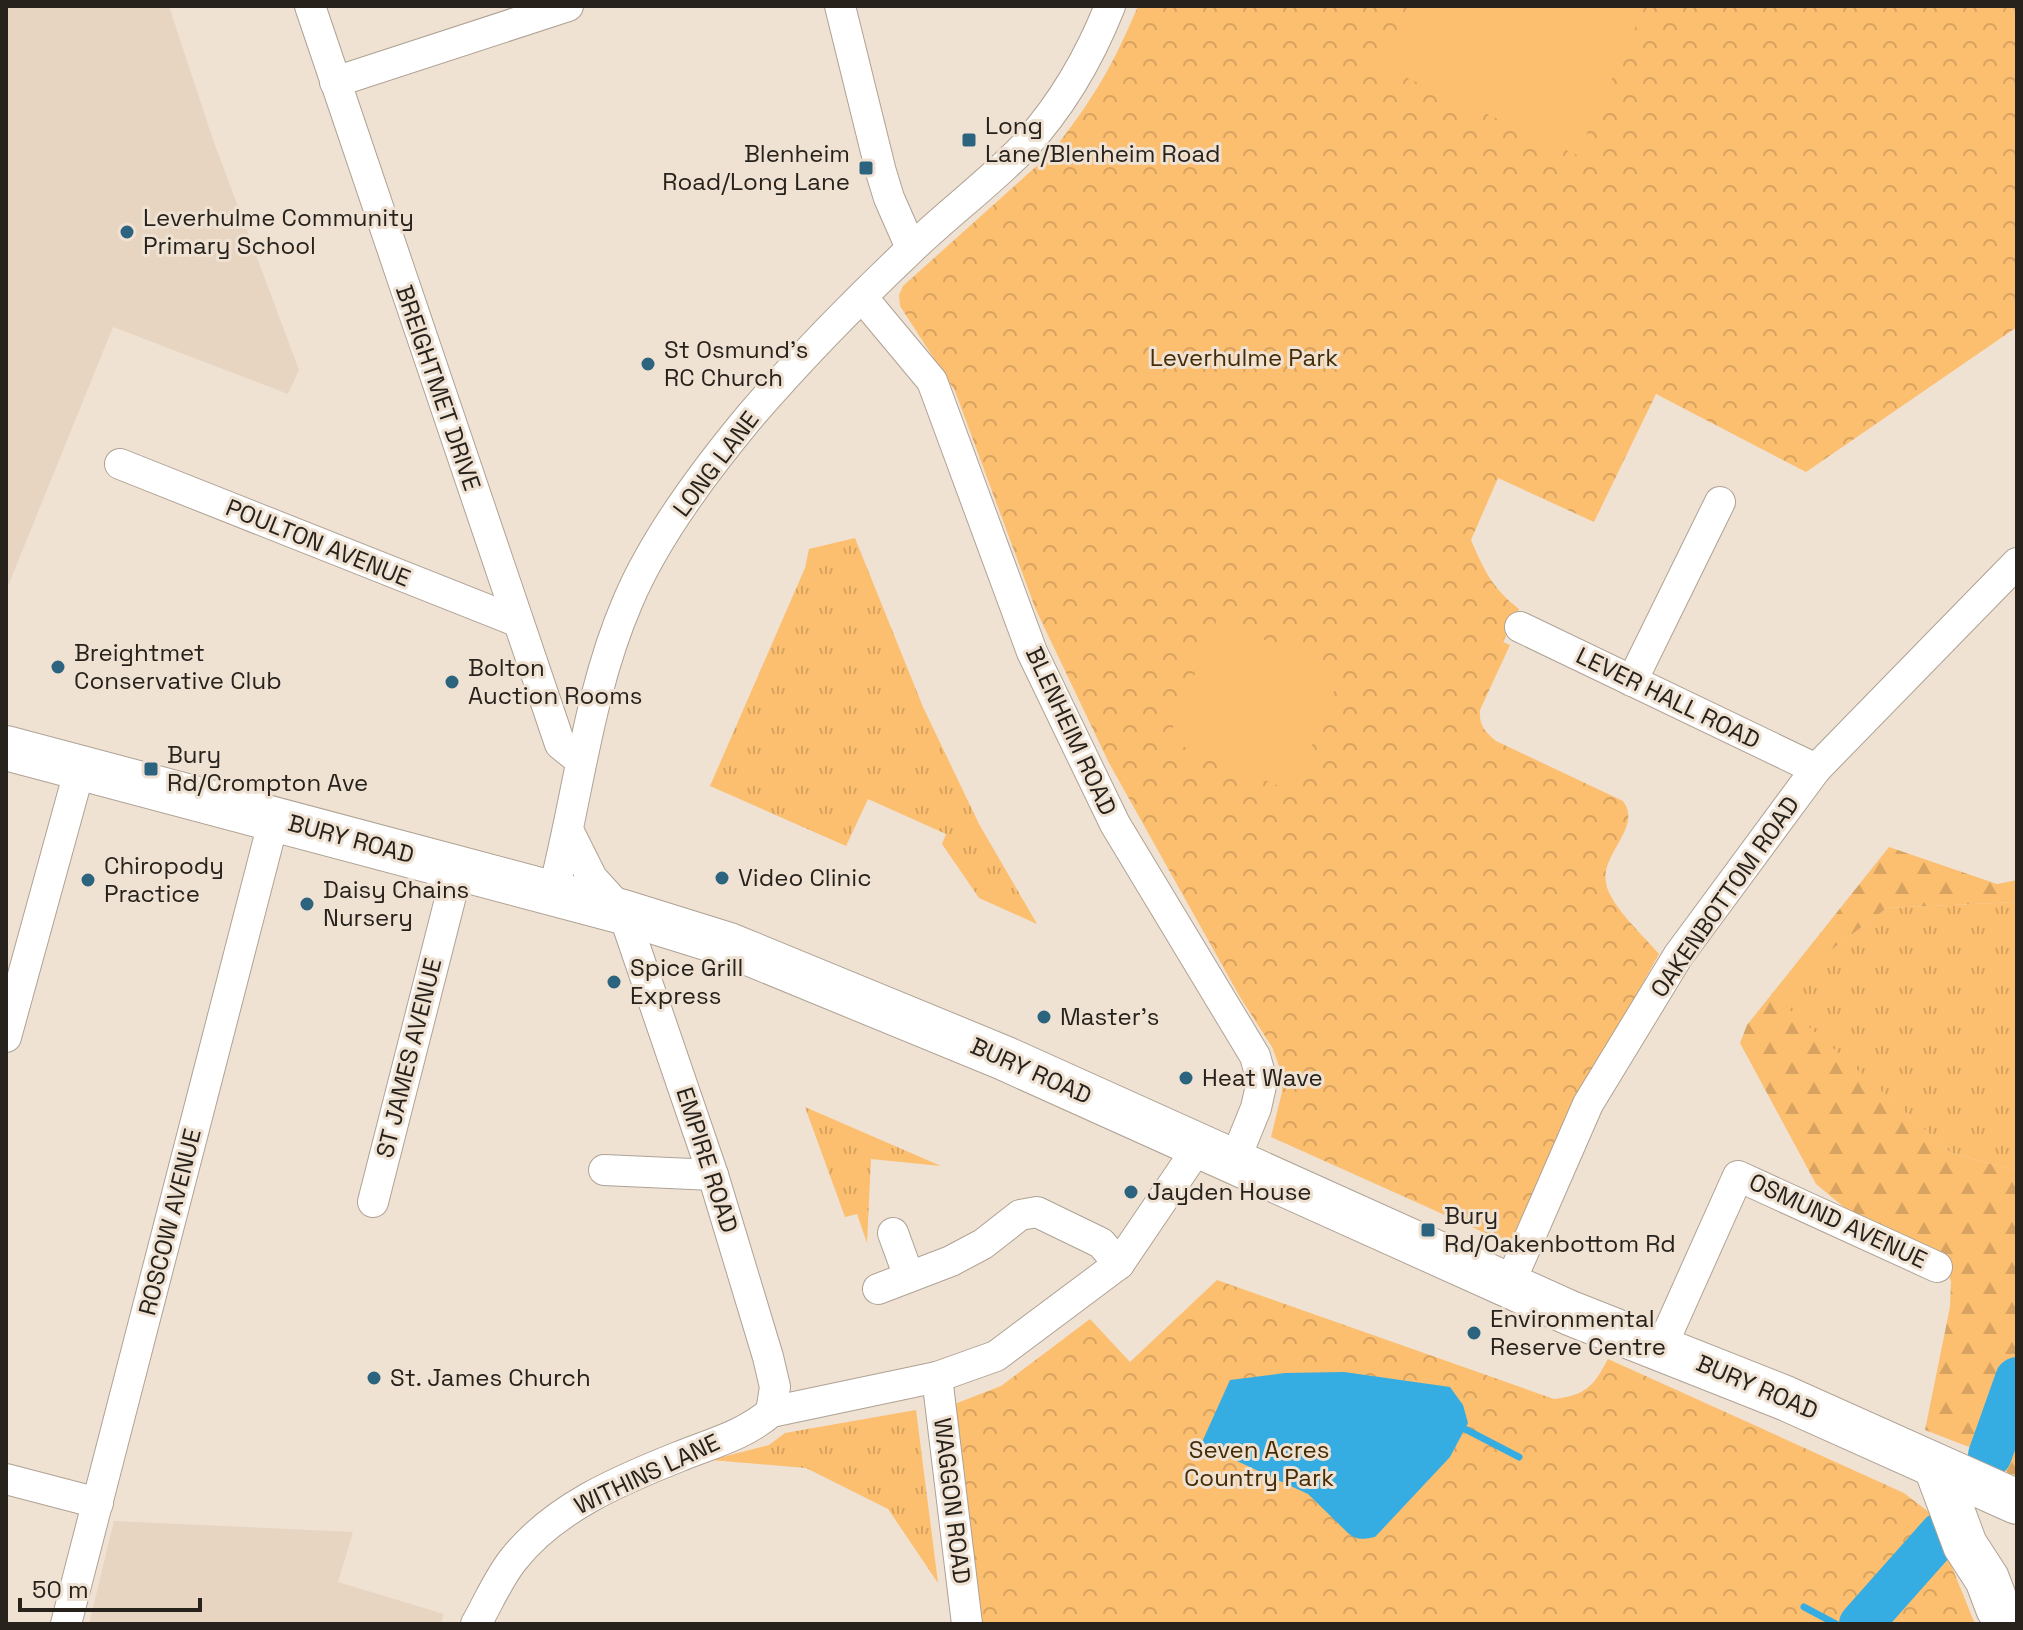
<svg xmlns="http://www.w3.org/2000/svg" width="2023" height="1630" font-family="'Space Grotesk',sans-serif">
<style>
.built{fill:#e7d5c1}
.grass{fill:url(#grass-tufts)}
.forest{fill:url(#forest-firs)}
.park{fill:url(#park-crowns)}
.pitch{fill:#fcbe6f}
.water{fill:#35ade2}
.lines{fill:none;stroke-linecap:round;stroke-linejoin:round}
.stream{stroke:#35ade2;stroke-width:7}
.river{stroke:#35ade2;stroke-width:44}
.minor-casing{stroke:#afa294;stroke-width:32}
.highway-casing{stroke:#afa294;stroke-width:46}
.minor{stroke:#fff;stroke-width:30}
.highway{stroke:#fff;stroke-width:44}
.poi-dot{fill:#2c637e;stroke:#efe2d3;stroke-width:3}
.labels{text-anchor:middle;stroke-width:6;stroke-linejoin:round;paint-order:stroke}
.poi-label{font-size:24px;fill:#27221c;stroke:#efe2d3;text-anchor:start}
.park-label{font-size:24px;fill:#462c05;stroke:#efe2d3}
.street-label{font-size:24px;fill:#27221c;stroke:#efe2d3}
</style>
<defs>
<pattern id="grass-tufts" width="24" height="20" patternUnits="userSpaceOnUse" patternTransform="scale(2)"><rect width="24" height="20" fill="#fcbe6f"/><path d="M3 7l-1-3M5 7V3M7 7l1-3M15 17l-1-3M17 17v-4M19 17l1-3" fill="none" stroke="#d8a360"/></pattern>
<pattern id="forest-firs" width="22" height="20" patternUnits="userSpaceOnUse" patternTransform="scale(2)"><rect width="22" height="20" fill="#fcbe6f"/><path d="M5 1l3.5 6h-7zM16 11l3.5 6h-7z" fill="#d8a360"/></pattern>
<pattern id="park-crowns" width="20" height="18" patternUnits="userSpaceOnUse" patternTransform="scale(2)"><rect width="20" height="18" fill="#fcbe6f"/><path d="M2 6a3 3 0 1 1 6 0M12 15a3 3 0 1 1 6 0" fill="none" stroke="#d8a360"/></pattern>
</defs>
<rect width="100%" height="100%" fill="#efe2d3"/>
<!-- built -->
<g class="built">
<polygon points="6,6 169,6 212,137 299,370 288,394 113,327 6,591"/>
<polygon points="114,1521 353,1532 338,1582 444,1614 441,1624 89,1624"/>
</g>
<!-- grass -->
<g class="grass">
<polygon points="855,538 923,707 979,824 1037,924 979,898 942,844 946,834 868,799 846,846 710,786 805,568 809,549"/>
<polygon points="2017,902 2017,1171 1951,1153 1771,994 1887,908"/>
<polygon points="805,1107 941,1166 871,1159 867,1243 857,1214 845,1217"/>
<polygon points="916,1410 938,1583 888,1509 806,1468 711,1460 769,1445 785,1433"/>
</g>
<!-- forest -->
<g class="forest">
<polygon points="1889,847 1997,884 2017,880 2017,902 1887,908 1772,994 1951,1153 2017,1171 2017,1379 1990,1455 1925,1430 1950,1307 1951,1281 1941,1256 1845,1208 1816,1184 1740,1043 1747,1025"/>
<polygon points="2017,1425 2017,1476 2008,1473 1997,1462"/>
</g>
<!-- park -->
<g class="park">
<path d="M1138 6H2017V327L1806 472 1656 394 1594 522 1498 478 1471 540C1484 570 1492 588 1519 609L1503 642 1510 645 1480 710C1479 725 1484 731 1496 741L1623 801C1643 827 1600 854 1606 883 1610 906 1644 936 1659 954L1573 1108 1514 1246 1271 1137 1282 1092 1281 1071 1272 1047 1240 997 1109 763 1036 610 955 391 900 306 899 295 903 286 1050 154C1091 103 1113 66 1138 6Z"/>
<path d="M1217 1280 1554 1399C1586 1395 1593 1387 1608 1359L1904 1493 1930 1513 1975 1624H980L952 1405 1001 1386 1090 1319 1130 1362Z"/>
</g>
<!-- pitch -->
<g class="pitch">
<polygon points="1409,6 1645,6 1577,155 1381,66"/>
<polygon points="1217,620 1342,672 1293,792 1168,740"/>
</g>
<!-- water -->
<path class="water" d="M1344 1372 1450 1387 1463 1405 1468 1423 1450 1457 1375 1537C1364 1539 1357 1541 1348 1533L1308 1494 1213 1450 1202 1442 1230 1380 1285 1373Z"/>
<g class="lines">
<!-- stream -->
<g class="stream">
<polyline points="1465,1429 1519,1457"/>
<polyline points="1804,1607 1836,1624"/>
</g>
<!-- river -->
<g class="river">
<polyline points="1990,1455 2017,1379"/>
<polyline points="1861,1624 1941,1534"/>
</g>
<!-- minor casing -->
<g class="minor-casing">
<g id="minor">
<polyline points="310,6 560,744 581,761"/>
<polyline points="840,6 881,172 889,198 911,248"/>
<polyline points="335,82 568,6"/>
<polyline points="862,297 932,381 1032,652 1115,824 1255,1056 1262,1081 1256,1108 1234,1162"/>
<polyline points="120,464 516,621"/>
<polyline points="1520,627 1816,769"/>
<polyline points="1632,681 1720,502"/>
<polyline points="569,832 592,878 623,912 713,1175 768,1357 775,1387 771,1412"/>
<path d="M553 893C578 797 588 693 628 601 655 537 706 469 751 415 800 358 855 302 910 250 946 215 987 185 1022 149 1061 107 1089 59 1110 6"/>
<polyline points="6,1037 80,768"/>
<polyline points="604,1170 713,1175"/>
<polyline points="373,1202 458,868"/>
<polyline points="893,1233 909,1277"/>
<polyline points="1509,1285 1588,1104 1678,956 1816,769 2017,563"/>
<polyline points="878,1289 951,1261 983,1244 1020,1215 1037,1212 1101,1243 1119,1264"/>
<polyline points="1661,1348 1738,1176 1937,1267"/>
<polyline points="937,1377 967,1624"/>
<polyline points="6,1479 98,1503"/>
<polyline points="66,1624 274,819"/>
<path d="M476 1624C488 1603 498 1579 513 1560 554 1508 618 1481 678 1457 710 1444 745 1435 771 1412L937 1377 996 1356 1119 1264 1199 1146"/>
</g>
</g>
<!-- highway casing -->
<g class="highway-casing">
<g id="highway">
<polyline points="6,748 623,912 729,945 1004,1058 1570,1313 1785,1398 2017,1502"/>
<polyline points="1936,1467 1965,1545 1987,1579 1998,1608 2009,1624"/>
</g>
</g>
<!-- minor -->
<use href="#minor" class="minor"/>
<!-- highway -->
<use href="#highway" class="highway"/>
</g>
<!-- markers -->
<g class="poi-dot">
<rect x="961" y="132" width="16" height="16" rx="4"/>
<rect x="858" y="160" width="16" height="16" rx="4"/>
<circle cx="127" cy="232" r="8"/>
<circle cx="648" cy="364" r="8"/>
<circle cx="58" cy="667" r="8"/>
<circle cx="452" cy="682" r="8"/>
<rect x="143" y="761" width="16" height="16" rx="4"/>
<circle cx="722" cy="878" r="8"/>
<circle cx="88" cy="880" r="8"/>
<circle cx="307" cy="904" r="8"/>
<circle cx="614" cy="982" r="8"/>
<circle cx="1044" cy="1017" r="8"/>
<circle cx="1186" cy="1078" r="8"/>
<circle cx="1131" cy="1192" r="8"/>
<rect x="1420" y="1222" width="16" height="16" rx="4"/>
<circle cx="1474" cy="1333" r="8"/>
<circle cx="374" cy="1378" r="8"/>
</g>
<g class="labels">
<!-- poi labels -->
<g class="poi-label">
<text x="985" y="134">Long<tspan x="985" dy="28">Lane/Blenheim Road</tspan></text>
<text x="850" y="162" text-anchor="end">Blenheim<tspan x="850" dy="28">Road/Long Lane</tspan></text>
<text x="143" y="226">Leverhulme Community<tspan x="143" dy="28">Primary School</tspan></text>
<text x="664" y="358">St Osmund's<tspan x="664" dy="28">RC Church</tspan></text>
<text x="74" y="661">Breightmet<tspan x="74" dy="28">Conservative Club</tspan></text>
<text x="468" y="676">Bolton<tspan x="468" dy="28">Auction Rooms</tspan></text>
<text x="167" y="763">Bury<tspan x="167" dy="28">Rd/Crompton Ave</tspan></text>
<text x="104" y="874">Chiropody<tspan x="104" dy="28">Practice</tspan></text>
<text x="738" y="886">Video Clinic</text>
<text x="323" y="898">Daisy Chains<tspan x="323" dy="28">Nursery</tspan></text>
<text x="630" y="976">Spice Grill<tspan x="630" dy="28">Express</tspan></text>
<text x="1060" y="1025">Master's</text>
<text x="1202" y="1086">Heat Wave</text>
<text x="1147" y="1200">Jayden House</text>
<text x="1444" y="1224">Bury<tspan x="1444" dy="28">Rd/Oakenbottom Rd</tspan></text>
<text x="1490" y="1327">Environmental<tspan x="1490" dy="28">Reserve Centre</tspan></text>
<text x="390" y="1386">St. James Church</text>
</g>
<!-- park labels -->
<g class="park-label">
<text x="1244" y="366">Leverhulme Park</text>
<text x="1259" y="1458">Seven Acres<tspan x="1259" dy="28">Country Park</tspan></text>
</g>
<!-- street labels -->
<g class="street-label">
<text transform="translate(438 388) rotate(71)" y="8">BREIGHTMET DRIVE</text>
<text transform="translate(716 464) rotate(-53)" y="8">LONG LANE</text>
<text transform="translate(318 543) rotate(22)" y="8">POULTON AVENUE</text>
<text transform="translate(1668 698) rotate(26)" y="8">LEVER HALL ROAD</text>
<text transform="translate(1071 731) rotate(65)" y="8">BLENHEIM ROAD</text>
<text transform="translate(351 839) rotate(15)" y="8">BURY ROAD</text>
<text transform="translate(1725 897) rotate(-55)" y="8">OAKENBOTTOM ROAD</text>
<text transform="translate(409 1058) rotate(-76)" y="8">ST JAMES AVENUE</text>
<text transform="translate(1031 1071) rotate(24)" y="8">BURY ROAD</text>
<text transform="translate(707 1160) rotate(72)" y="8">EMPIRE ROAD</text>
<text transform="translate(1838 1221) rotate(25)" y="8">OSMUND AVENUE</text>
<text transform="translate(170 1222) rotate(-76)" y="8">ROSCOW AVENUE</text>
<text transform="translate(1757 1387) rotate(23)" y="8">BURY ROAD</text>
<text transform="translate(647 1474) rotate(-25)" y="8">WITHINS LANE</text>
<text transform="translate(952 1501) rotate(83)" y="8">WAGGON ROAD</text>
</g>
</g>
<!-- border -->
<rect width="2023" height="1630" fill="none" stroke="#27221c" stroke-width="16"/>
<!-- scale -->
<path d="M20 1598v12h180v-12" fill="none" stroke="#27221c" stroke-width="4"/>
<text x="32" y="1598" font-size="24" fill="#27221c" stroke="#efe2d3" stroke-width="6" paint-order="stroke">50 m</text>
</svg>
